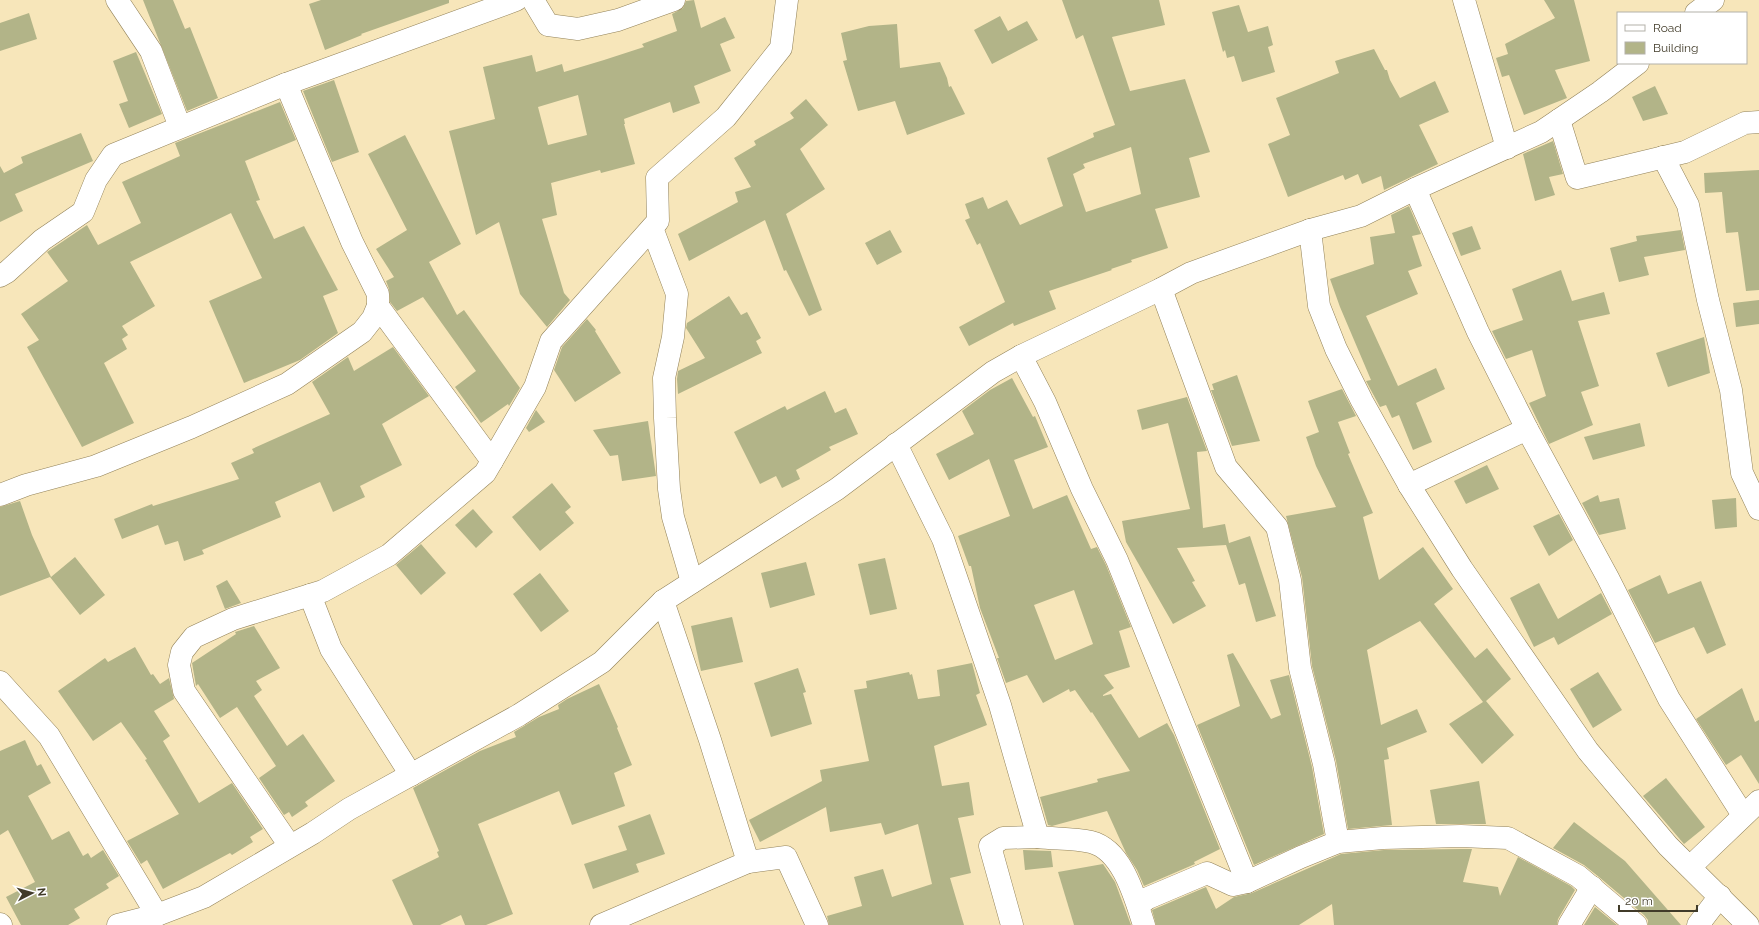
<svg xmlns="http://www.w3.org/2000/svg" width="1759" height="925" font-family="Raleway,sans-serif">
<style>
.building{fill:#b2b488;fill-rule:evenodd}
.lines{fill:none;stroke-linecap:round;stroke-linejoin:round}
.minor-casing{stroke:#928259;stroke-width:23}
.minor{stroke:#fff;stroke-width:22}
</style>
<rect width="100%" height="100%" fill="#f7e6ba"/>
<!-- building -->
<g class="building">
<polygon points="143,0 173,0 185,29 190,27 218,98 187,111"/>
<polygon points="321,0 449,0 449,3 361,34 362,35 325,50 309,4"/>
<path d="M694 0 701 28 725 17 735 38 720 44 731 71 694 86 700 103 673 113 670 102 624 119 625 124H624L635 164 601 173 600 170 551 183 557 215 542 219 564 293 570 300 547 327 520 294 499 222 476 235 449 131 495 119 483 67 532 55 536 72 562 64 564 72 604 60 644 47 642 44 677 31 672 14 683 8 686 1ZM578 95 587 135 548 145 538 107Z"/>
<path d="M1062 0H1159L1165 25 1112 37 1130 91 1185 79 1210 152 1189 158 1200 197 1155 209 1168 248 1131 260 1132 262 1111 269 1112 270 1049 291 1056 309 1014 326 1013 323 969 346 959 327 1005 302 980 243 977 245 965 220 970 218 965 204 983 197 988 209 1007 200 1020 225 1063 206 1047 158 1094 137 1093 133 1115 125 1083 35 1076 39ZM1131 147 1141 194 1086 212 1073 174 1085 168 1083 164Z"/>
<polygon points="1544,0 1574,0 1590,61 1555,70 1567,98 1524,115 1509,75 1502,77 1496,58 1508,54 1505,44 1555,18"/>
<polygon points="1239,5 1248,32 1268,26 1273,45 1268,47 1275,72 1242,82 1234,56 1227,58 1225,50 1223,52 1212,12"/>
<polygon points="29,13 37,39 0,51 0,23"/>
<polygon points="1000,16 1008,31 1027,21 1038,40 992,64 974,30"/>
<polygon points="897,24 900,68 940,62 947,78 949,87 951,86 965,114 907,135 895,101 858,111 843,61 847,60 841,33 869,26"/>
<polygon points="1374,49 1385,70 1387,70 1390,80 1400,98 1435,81 1449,112 1419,125 1438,164 1384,190 1381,176 1362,184 1358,174 1345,180 1343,175 1288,197 1268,144 1290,135 1276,98 1339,73 1335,61"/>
<polygon points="136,52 162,114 129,128 119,104 128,101 113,61"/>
<polygon points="334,80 359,152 332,162 303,91"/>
<polygon points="1655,86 1668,114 1643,121 1632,97"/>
<polygon points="806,99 828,125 800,149 825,189 786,214 822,310 809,316 786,270 784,271 765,220 689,261 678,234 738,202 735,192 751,187 734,158 756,145 754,141 794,118 790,113"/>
<polygon points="280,102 296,140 245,161 260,200 256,201 274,239 304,226 338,290 323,296 338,333 300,360 244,383 209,301 262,278 231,213 130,262 155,306 122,326 128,335 122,339 127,349 104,363 134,423 82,447 27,347 39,340 21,314 68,281 47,252 87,225 98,245 141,223 122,182 180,156 175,143"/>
<polygon points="81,133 93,161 15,194 23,211 0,222 0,166 4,173 23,163 21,157"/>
<polygon points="405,135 461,244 429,262 457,315 464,310 520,388 509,406 508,404 481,423 455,387 476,371 423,297 397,311 390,302 389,289 386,281 394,277 376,249 407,230 368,154"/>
<polygon points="1553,141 1563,174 1549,177 1555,195 1535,201 1523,154"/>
<polygon points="1759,170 1759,290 1746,291 1738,232 1726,233 1722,192 1705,193 1704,173"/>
<polygon points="1409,206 1421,234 1412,236 1422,266 1408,271 1418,294 1366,316 1398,386 1436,368 1445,389 1416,403 1432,442 1413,450 1399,415 1392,418 1386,405 1380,407 1366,381 1371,380 1340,307 1330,279 1374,264 1370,237 1395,233 1391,215"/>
<polygon points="1472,226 1481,249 1461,256 1452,233"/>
<polygon points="890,230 902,252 877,265 865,243"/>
<polygon points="1681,230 1685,250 1644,257 1649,275 1619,282 1610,248 1637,241 1636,236"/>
<polygon points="1561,270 1572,301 1604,292 1610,314 1578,321 1599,386 1581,392 1593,425 1549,444 1529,403 1546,396 1532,350 1506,359 1492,331 1523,320 1512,289"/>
<polygon points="729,296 741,315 747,312 761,338 756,341 762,353 678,394 677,379 678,371 705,358 686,328 687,323"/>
<polygon points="1759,300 1759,324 1736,327 1733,303"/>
<polygon points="587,319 596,330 595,331 621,373 575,402 554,370 562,347"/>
<polygon points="1704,337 1710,373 1668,387 1656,353"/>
<polygon points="393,347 429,396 382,424 402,465 360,486 365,497 333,512 320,482 275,502 281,517 202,550 204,554 184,561 178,541 165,545 158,525 122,539 114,519 152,504 153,506 239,479 231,463 254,453 252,449 330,414 312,382 348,357 354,371"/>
<polygon points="1237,375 1260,441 1232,446 1211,390 1214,390 1212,384"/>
<path d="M1012 378 1033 417 1035 416 1048 447 1014 460 1033 509 1067 495 1091 549 1097 547 1106 565 1131 627 1119 631 1130 667 1104 675 1114 688 1103 695V696L1111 694 1139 738 1167 723 1174 735 1220 849 1194 862 1195 864 1144 886 1137 870 1126 853 1107 811 1052 826 1048 825 1040 797 1098 782 1097 779 1130 771 1092 712 1091 713 1075 690 1070 692 1069 689 1043 703 1027 675 1006 683 997 658H999L980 608 971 566H969L958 536 1010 516 989 459 949 480 936 454 974 434 962 411 990 390ZM1074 590 1093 644 1055 660 1034 605Z"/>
<polygon points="1342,389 1356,416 1338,422 1350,453 1348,454 1373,513 1363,517 1379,580 1423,547 1453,589 1434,604 1475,658 1487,648 1511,679 1486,701 1514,735 1482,764 1449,724 1483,702 1420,621 1367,650 1381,725 1417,709 1427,732 1387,748 1389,759 1384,760 1392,825 1348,829 1336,761 1312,666 1302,577 1286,516 1336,507 1316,466 1306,437 1319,432 1308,401"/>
<polygon points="825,391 835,413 846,408 858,434 829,447 831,450 796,470 800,479 782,488 776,476 760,484 734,432 785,406 787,410"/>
<polygon points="1187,397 1207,451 1197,452 1203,528 1225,524 1229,543 1250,536 1276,616 1256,622 1245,583 1239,585 1226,545 1177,548 1195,581 1192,582 1206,606 1173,624 1126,542 1122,521 1190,509 1168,423 1142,430 1137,410"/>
<polygon points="536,410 545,422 529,432 526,428"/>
<polygon points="648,421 656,476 622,481 618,455 610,456 593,430"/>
<polygon points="1640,423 1645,446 1593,460 1584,437"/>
<polygon points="1487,465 1499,489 1466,504 1454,481"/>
<polygon points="552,483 571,507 565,512 574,523 540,551 512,517"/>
<polygon points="1598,495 1600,502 1619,498 1626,529 1599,535 1582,503"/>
<polygon points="1736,498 1737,527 1715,529 1712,500"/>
<polygon points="20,501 32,535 51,577 75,557 105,595 80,615 50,577 0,596 0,507"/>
<polygon points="473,509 493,532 476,548 455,525"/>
<polygon points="1559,514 1573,540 1549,556 1533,526"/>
<polygon points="421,544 446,573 421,595 396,565"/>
<polygon points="885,558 897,609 870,615 858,564"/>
<polygon points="806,562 815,595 770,608 761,573"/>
<polygon points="540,573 569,611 541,632 513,594"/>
<polygon points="1660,575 1668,594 1701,581 1726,645 1707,654 1694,627 1655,643 1628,590"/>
<polygon points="227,580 241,603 225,609 216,586"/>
<polygon points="1539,583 1558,619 1601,593 1612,614 1558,645 1554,637 1534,647 1510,598"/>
<polygon points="732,617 743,662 701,671 691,626"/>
<polygon points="254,626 280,668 256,681 262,690 254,696 287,746 303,734 335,781 305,802 308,806 292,817 289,812 284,815 259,778 276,766 237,707 220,718 198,684 196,686 192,663 236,634 235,632"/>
<polygon points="135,647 151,675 153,674 160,684 169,678 174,699 154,711 170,736 163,741 199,803 232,783 263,829 250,837 253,842 232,855 230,853 163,889 147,860 141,864 127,841 179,814 145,760 147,759 121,722 93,741 58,691 105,658 108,662"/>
<polygon points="1233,653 1271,719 1281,715 1270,680 1289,675 1312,767 1324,834 1254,865 1197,725 1240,706 1227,655"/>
<polygon points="972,663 980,693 976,695 987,725 934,746 942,786 969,782 974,815 958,818 971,873 950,878 964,925 829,925 827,916 862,906 854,877 883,869 892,897 932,884 918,824 885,835 881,823 830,832 826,807 760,842 749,820 822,781 820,770 869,761 854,690 867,688 866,681 909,672 910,675 912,674 918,699 940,696 937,670"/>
<polygon points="798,668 806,692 803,693 812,724 771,737 754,683"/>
<polygon points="1598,672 1622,710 1593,728 1570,689"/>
<polygon points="599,684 618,727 617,728 632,765 614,773 625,806 572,825 559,791 478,824 513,914 486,925 465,925 461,915 440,925 413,925 392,880 439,857 437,852 439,851 413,788 480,751 516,737 514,732 539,717 559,709 558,705 567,699"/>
<polygon points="1742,688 1755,722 1759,720 1759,784 1741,755 1726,765 1696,719"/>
<polygon points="25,740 37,766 41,764 51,783 28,796 52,840 69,831 83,856 88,853 91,858 103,850 119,876 106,884 109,888 74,909 80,918 68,925 21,925 6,897 35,882 8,830 0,835 0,751"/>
<polygon points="1666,778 1705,827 1684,844 1643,796"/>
<polygon points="1479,781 1486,824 1436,824 1430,790"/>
<polygon points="650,814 665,854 636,864 639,872 593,889 584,864 627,850 618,826"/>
<polygon points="1574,822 1625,861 1681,925 1648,925 1648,920 1644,915 1599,877 1584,865 1553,848"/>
<polygon points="1461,849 1472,849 1463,882 1498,887 1500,896 1518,857 1571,886 1575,890 1558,919 1557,925 1334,925 1332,904 1299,925 1156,925 1152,910 1206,887 1216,909 1234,897 1252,893 1341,854 1384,850"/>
<polygon points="1023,850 1051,851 1053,867 1025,870"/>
<polygon points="1103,864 1115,882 1131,925 1074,925 1058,872"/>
<polygon points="1595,907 1617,925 1584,925"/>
</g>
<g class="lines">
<!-- minor casing -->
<g class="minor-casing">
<g id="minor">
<polyline points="117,0 151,51 180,127"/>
<polyline points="533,0 548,25 578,29 618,20 674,0"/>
<polyline points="1464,0 1507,148"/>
<polyline points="1696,13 1713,0"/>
<polyline points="1559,120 1577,178 1685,152 1745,123 1759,122"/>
<polyline points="1663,157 1688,205 1708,300 1731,390 1742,473 1759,509"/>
<polyline points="1415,189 1478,332 1527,429 1608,578 1669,699 1743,815"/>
<polyline points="652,228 677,294 673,337 664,378 665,418 669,489 673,517 692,582"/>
<polyline points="1310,230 1319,306 1336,349 1362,401 1409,485 1462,569 1588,751 1668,846 1748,925"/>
<polyline points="0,276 7,272 42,240 83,212 96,180 113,155 286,84 516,0"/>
<polyline points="1161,289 1226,467 1277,527 1290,580 1300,668 1324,764 1338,842"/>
<polyline points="378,306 492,461"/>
<polyline points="1021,356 1045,402 1082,489 1117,560 1247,882"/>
<path d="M896 444 943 539 1000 705 1038 837C1055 839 1074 838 1091 842 1123 850 1135 898 1144 925"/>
<polyline points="1409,485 1527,429"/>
<polyline points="0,495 26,485 96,466 192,427 287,384 362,332 373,318 378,306 378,294 352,242 286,84"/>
<polyline points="310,595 331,649 411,775"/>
<polyline points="663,601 710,740 748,862 786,857 817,925"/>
<polyline points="0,682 49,736 157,915"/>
<polyline points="290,846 184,691 179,665 182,652 194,637 233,619 323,591 389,555 485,473 535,387 551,341 658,221 657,178 726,117 781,48 787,0"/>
<polyline points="1690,867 1759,801"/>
<polyline points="1138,905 1148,898 1207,873 1233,885 1247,882 1301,857 1338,842 1383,838 1461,836 1508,838 1578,876 1636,925"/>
<polyline points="0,924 1,925"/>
<polyline points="118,925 157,915 204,897 313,833 349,809 519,715 602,662 663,601 837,489 993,372 1021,356 1161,289 1191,273 1310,230 1361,216 1415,189 1541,132 1600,92 1638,63"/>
<polyline points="601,925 748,862"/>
<polyline points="1012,925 990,846 1003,838 1038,837"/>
<polyline points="1569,925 1592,887"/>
<polyline points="1698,925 1720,896"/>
</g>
</g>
<!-- minor -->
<use href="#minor" class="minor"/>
</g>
<!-- legend -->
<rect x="1617" y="12" width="130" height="52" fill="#ffffff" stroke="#b3b1a9"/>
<rect x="1625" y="25" width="20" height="6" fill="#ffffff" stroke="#b3b1a9"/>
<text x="1653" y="32" font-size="12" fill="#413b29">Road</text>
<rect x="1625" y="42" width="20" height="12" fill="#b2b488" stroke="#b3b1a9"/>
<text x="1653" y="52" font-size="12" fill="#413b29">Building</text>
<!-- north arrow -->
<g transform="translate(32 893) rotate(84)" stroke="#ffffff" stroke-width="3" paint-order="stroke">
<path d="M0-3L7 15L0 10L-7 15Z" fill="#413b29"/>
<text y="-6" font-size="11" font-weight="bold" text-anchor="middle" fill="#413b29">N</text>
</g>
<!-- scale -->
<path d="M1619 905v6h78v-6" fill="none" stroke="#413b29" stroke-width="2"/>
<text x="1625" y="905" font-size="12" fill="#413b29" stroke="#ffffff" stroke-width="3" paint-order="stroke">20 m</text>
</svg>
